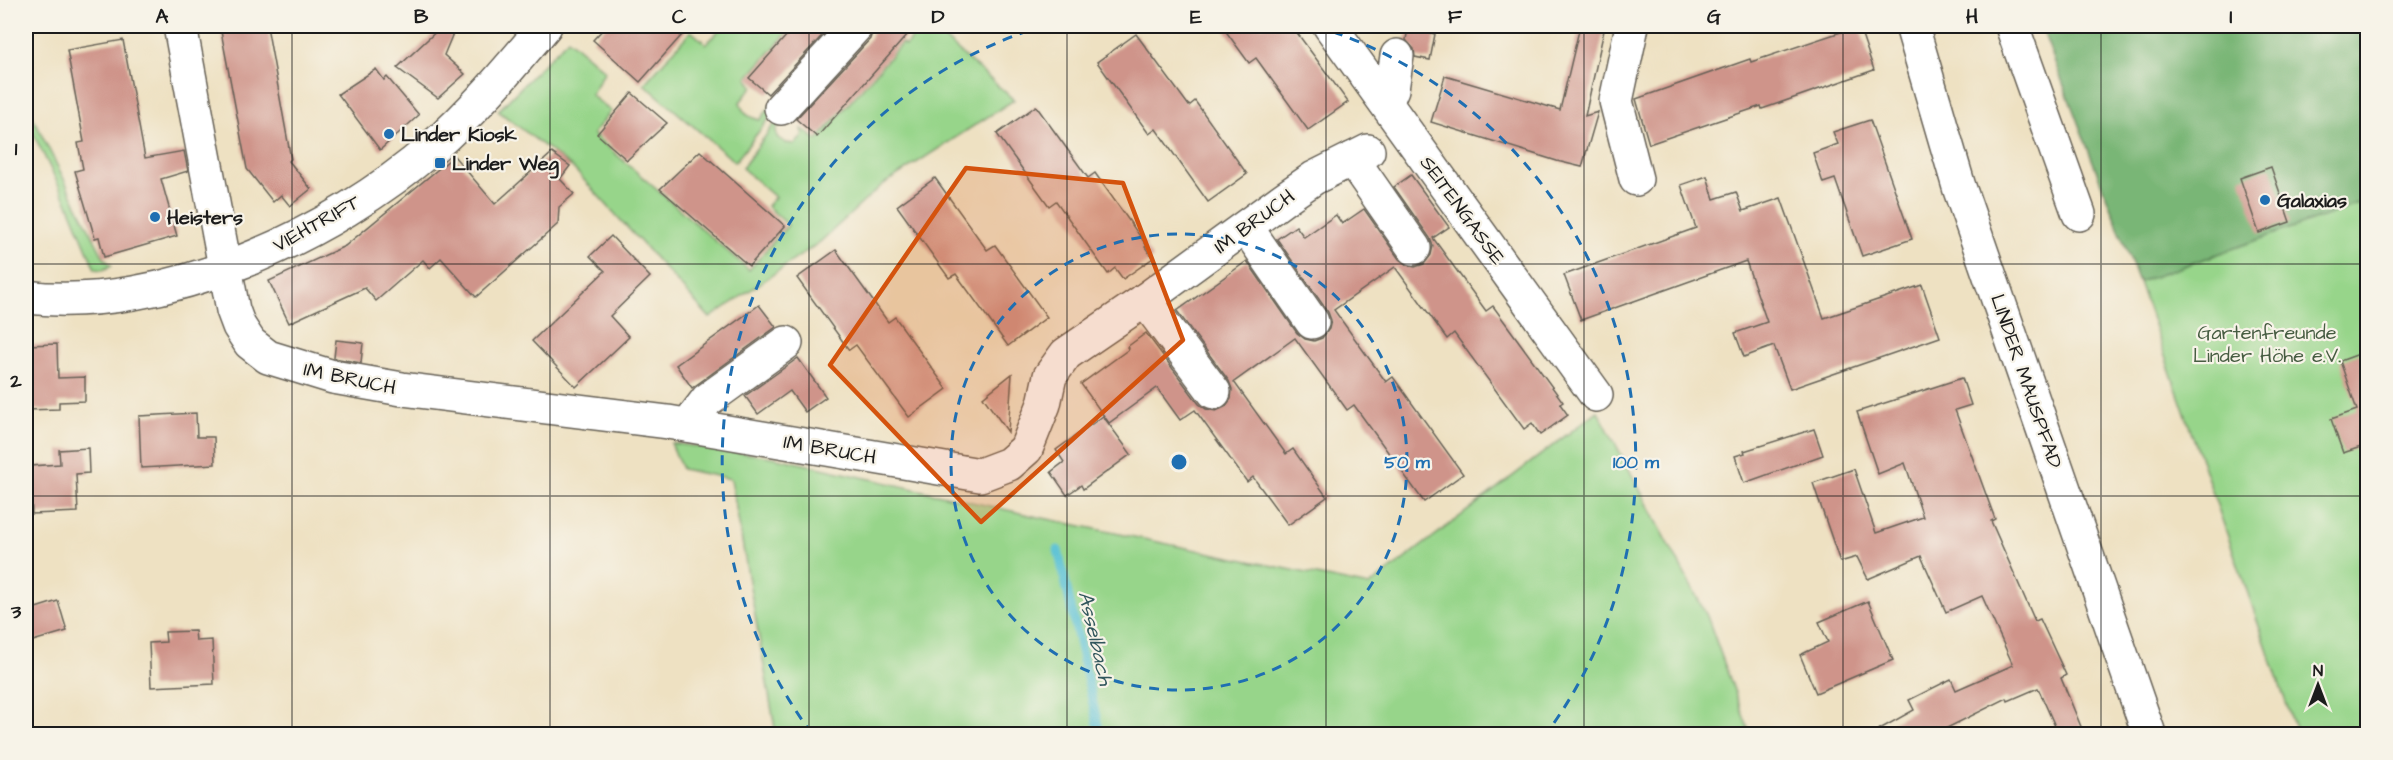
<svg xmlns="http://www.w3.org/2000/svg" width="2393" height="760" font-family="'Architects Daughter',sans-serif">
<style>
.green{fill:#97d58a;stroke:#5a7853;stroke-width:1.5}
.forest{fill:#79b676;stroke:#4a6949;stroke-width:1.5}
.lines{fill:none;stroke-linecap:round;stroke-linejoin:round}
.stream{stroke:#58c1d4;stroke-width:9}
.building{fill:#cf948a}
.minor-casing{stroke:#666156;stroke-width:36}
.minor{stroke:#fff;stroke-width:33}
.marked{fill:#d4530e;fill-opacity:0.2;stroke:#d4530e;stroke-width:4.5;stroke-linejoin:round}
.grid{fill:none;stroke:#1c1c1c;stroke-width:1.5;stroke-opacity:0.55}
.ring{fill:none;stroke:#1f6fb2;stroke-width:3;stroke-dasharray:10 8}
.poi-dot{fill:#1f6fb2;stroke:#f7f3e8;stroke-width:2}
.labels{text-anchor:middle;stroke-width:4.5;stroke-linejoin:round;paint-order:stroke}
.poi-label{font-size:20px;font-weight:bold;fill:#1c1c1c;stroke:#f7f3e8;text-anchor:start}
.street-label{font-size:20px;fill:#1c1c1c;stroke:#f7f3e8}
.park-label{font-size:20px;fill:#475d42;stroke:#f7f3e8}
.water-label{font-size:21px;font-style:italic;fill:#31565c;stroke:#f7f3e8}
.centre{fill:#1f6fb2;stroke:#f7f3e8;stroke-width:3}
.ring-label{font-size:18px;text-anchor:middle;font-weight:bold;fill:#1f6fb2;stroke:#f7f3e8;stroke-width:4.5;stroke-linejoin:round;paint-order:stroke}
.neatline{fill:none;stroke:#1c1c1c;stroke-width:2}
.grid-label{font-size:20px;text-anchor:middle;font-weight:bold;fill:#1c1c1c}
</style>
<rect width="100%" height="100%" fill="#f7f3e8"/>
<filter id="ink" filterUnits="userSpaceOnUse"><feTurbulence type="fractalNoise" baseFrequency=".0167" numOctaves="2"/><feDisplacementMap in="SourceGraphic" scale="12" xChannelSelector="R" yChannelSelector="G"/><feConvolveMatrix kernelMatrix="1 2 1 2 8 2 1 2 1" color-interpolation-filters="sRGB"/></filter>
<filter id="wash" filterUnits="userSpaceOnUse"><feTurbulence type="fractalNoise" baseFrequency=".008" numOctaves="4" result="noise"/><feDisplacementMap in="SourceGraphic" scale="24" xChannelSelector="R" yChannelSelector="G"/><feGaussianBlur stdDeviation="1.35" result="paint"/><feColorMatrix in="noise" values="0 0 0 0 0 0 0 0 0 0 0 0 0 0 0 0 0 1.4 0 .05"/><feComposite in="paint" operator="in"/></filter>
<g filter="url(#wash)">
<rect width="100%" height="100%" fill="#eee1c2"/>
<!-- green -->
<g class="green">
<path d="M723 26H793L747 78 753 86 740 102C743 114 748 117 760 120L773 103 778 107 735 162 644 84 691 31 706 44Z"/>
<polygon points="918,26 930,26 1014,100 882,185 820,242 710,318 573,168 498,111 568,39 605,71 591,95 611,111 593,134 749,270 788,225 767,206 775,197 742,168 783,112 785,118 776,129 777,137 786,143 795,144 803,136 802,129 817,140 902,43 905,46 920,28"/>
<polygon points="26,104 104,258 112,266 102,270 95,269 69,206 26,119"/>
<polygon points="2367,201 2367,734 2297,734 2139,282"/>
<polygon points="1598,411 1707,616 1750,734 776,734 731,479 682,469 671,443 773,457 1038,517 1369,586"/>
</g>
<!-- forest -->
<polygon class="forest" points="2041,26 2367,26 2367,201 2139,282"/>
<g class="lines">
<!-- stream -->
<polyline class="stream" points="1058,550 1100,734"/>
</g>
<g id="blocks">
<!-- building -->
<g class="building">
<polygon points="220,26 267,26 291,159 289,161 311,189 290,206 281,195 273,202 247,169"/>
<polygon points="442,26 456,26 444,55 465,74 438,98 397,68"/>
<polygon points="606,26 690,26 640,82 593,40"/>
<polygon points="795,26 831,26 768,94 749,78"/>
<polygon points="874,26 915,26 817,137 796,119 870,39"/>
<polygon points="1222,26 1292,26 1348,102 1308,130 1256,58 1249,63"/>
<polygon points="1580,26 1605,26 1585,116 1598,112 1582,167 1557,161 1431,122 1445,76 1560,110"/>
<polygon points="1859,26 1874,70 1762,109 1761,106 1649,144 1636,99 1750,59 1751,62"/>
<polygon points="1408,28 1435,34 1430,60 1415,57 1414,49 1406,40"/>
<polygon points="1136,34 1189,106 1195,101 1247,174 1208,202 1156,129 1149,134 1097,62"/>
<polygon points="123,40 145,158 184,151 188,171 161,179 177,236 104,257 99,237 95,238 75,171 83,169 78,143 84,142 67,50"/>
<polygon points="376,69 384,80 387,77 419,115 380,150 338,94"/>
<polygon points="632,93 667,123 627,160 597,134"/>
<polygon points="1036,106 1088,178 1095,173 1147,246 1145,247 1153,258 1123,279 1115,268 1108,274 1056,201 1049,206 997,134"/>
<polygon points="1870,120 1912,239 1862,256 1835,179 1823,183 1813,153 1838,144 1833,132"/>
<polygon points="700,151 785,226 749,266 660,189"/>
<polygon points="552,153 570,166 560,179 574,194 559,207 558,224 476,297 441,258 430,268 423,260 376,301 365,288 289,323 269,281 345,246 454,156 495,204"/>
<polygon points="2271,167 2290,222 2259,233 2240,178"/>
<polygon points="1411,175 1449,227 1433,238 1486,311 1493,306 1563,402 1560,404 1568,415 1540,435 1532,423 1524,429 1454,333 1447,339 1395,267 1334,310 1386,382 1393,377 1463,474 1424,502 1354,405 1347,410 1295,338 1234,382 1286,454 1293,449 1327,497 1288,525 1253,477 1247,482 1195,410 1180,420 1157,388 1109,423 1081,384 1129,349 1127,347 1146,333 1199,404 1206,409 1216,411 1225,407 1231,399 1232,389 1229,381 1177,311 1247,261 1297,333 1305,339 1314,341 1322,338 1329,329 1331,320 1328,312 1277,239 1296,226 1304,237 1336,215 1342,224 1364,209 1399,259 1407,265 1415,267 1424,264 1431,255 1433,246 1430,238 1394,187"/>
<polygon points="1707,176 1714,199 1736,192 1743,211 1781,198 1824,318 1922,285 1940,337 1790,389 1774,346 1744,357 1735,333 1767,322 1746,261 1581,320 1564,275 1696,228 1681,185"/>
<polygon points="935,178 987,250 995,245 1047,317 1008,346 956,274 949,278 897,206"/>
<polygon points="611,236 650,277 610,316 629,337 576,387 532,341 605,271 590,256"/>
<polygon points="836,250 888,322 895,317 947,389 909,417 856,345 849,350 797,278"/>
<polygon points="759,305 776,327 692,388 676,365"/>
<polygon points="336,340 363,343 361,363 334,358"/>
<polygon points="57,344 58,378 85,377 85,401 59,402 59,409 27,410 26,345"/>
<polygon points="2367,351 2367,445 2343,453 2331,419 2357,410 2340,361"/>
<polygon points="798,358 826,397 805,412 790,391 758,414 745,396"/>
<polygon points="1012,374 1008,432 983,397"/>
<polygon points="1962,378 1971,405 1955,410 1995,519 1991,521 2035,621 2040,619 2066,675 2061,678 2082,729 2068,735 2059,735 2038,688 2008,701 2007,698 1933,735 1869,735 1914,710 1909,700 1951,679 1956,690 2013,665 1982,596 1946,612 1921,556 1868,579 1857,557 1840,562 1813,483 1854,469 1876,533 1923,517 1905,463 1878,474 1857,412"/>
<polygon points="196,413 197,437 214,437 215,464 141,468 139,416"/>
<polygon points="1103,416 1131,454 1083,489 1081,485 1067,495 1051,472 1064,462 1056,450"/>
<polygon points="1814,429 1823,455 1744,483 1735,456 1745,453 1744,451"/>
<polygon points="88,448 89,473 76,474 78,512 32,514 30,466 60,464 59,450"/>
<polygon points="58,601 67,631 26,643 26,611"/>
<polygon points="1868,601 1893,660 1816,693 1800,655 1828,642 1819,622"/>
<polygon points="195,631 196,641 212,640 214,684 151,687 149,643 166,642 165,632"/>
</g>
</g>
</g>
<g filter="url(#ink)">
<use href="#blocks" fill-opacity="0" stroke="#666156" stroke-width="1.5"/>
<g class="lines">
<!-- minor casing -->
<g class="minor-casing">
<g id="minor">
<polyline points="180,26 233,310 239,326 250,343 268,357 333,377 402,389 668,422 980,475 1009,464 1026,449 1044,404 1050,376 1066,354 1145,300 1285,198 1314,178 1368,151"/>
<polyline points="1330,26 1596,395"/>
<polyline points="1632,26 1616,101 1636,179"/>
<polyline points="1912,26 1959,187 2149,734"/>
<polyline points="2012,26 2079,214"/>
<polyline points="1386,103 1392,89 1397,56"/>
<polyline points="781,108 856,26"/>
<polyline points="1352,159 1414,248"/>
<polyline points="1246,227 1312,322"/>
<path d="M26 297C163 314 332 235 434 146 475 110 510 67 545 26"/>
<polyline points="1145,300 1214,392"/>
<polyline points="688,425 707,400 786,343"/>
</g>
</g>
<!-- minor -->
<use href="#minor" class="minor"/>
</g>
</g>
<!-- marked area -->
<path class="marked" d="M966 168 1123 183 1183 340 981 522 830 365Z"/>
<!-- grid -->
<path class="grid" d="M292 26V734M550 26V734M809 26V734M1067 26V734M1326 26V734M1584 26V734M1843 26V734M2101 26V734M26 264H2368M26 496H2368"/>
<!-- distance rings -->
<g class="ring">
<circle cx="1179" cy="462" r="228"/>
<path d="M812 734A457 457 0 0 1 1042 26M1316 26A457 457 0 0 1 1546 734"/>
</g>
<!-- markers -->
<g class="poi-dot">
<circle cx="389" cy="134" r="6"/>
<rect x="434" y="157" width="12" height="12" rx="3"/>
<circle cx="2265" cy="200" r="6"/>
<circle cx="155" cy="217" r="6"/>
</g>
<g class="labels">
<!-- poi labels -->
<g class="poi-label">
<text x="401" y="141">Linder Kiosk</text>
<text x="452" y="170">Linder Weg</text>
<text x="2277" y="207">Galaxias</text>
<text x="167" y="224">Heisters</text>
</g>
<!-- street labels -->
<g class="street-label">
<text transform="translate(1463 210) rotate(54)" y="7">SEITENGASSE</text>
<text transform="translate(1254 221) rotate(-36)" y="7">IM BRUCH</text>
<text transform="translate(316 223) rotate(-29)" y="7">VIEHTRIFT</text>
<text transform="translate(350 378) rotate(12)" y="7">IM BRUCH</text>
<text transform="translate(2027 381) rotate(71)" y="7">LINDER MAUSPFAD</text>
<text transform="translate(830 449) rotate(10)" y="7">IM BRUCH</text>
</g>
<!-- park labels -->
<g class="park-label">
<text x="2267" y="339">Gartenfreunde<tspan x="2267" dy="23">Linder Höhe e.V.</tspan></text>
</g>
<!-- water labels -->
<g class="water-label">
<text transform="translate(1096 638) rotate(77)" y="7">Asselbach</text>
</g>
</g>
<circle cx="1179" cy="462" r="9" class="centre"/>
<g class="ring-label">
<text x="1407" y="468">50 m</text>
<text x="1636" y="468">100 m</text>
</g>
<!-- margin -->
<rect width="2393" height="760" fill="none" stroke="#f7f3e8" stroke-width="66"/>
<!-- north arrow -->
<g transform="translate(2318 685)" stroke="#f7f3e8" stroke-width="4.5" paint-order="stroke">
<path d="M0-4.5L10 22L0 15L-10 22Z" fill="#1c1c1c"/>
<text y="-9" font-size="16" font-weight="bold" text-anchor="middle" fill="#1c1c1c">N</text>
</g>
<rect x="33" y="33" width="2327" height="694" class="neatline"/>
<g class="grid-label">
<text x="162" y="23">A</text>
<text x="421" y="23">B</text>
<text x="679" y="23">C</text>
<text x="938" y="23">D</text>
<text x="1196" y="23">E</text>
<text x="1455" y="23">F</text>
<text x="1714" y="23">G</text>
<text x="1972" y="23">H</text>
<text x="2231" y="23">I</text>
<text x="16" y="155">1</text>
<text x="16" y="387">2</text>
<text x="16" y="618">3</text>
</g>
</svg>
